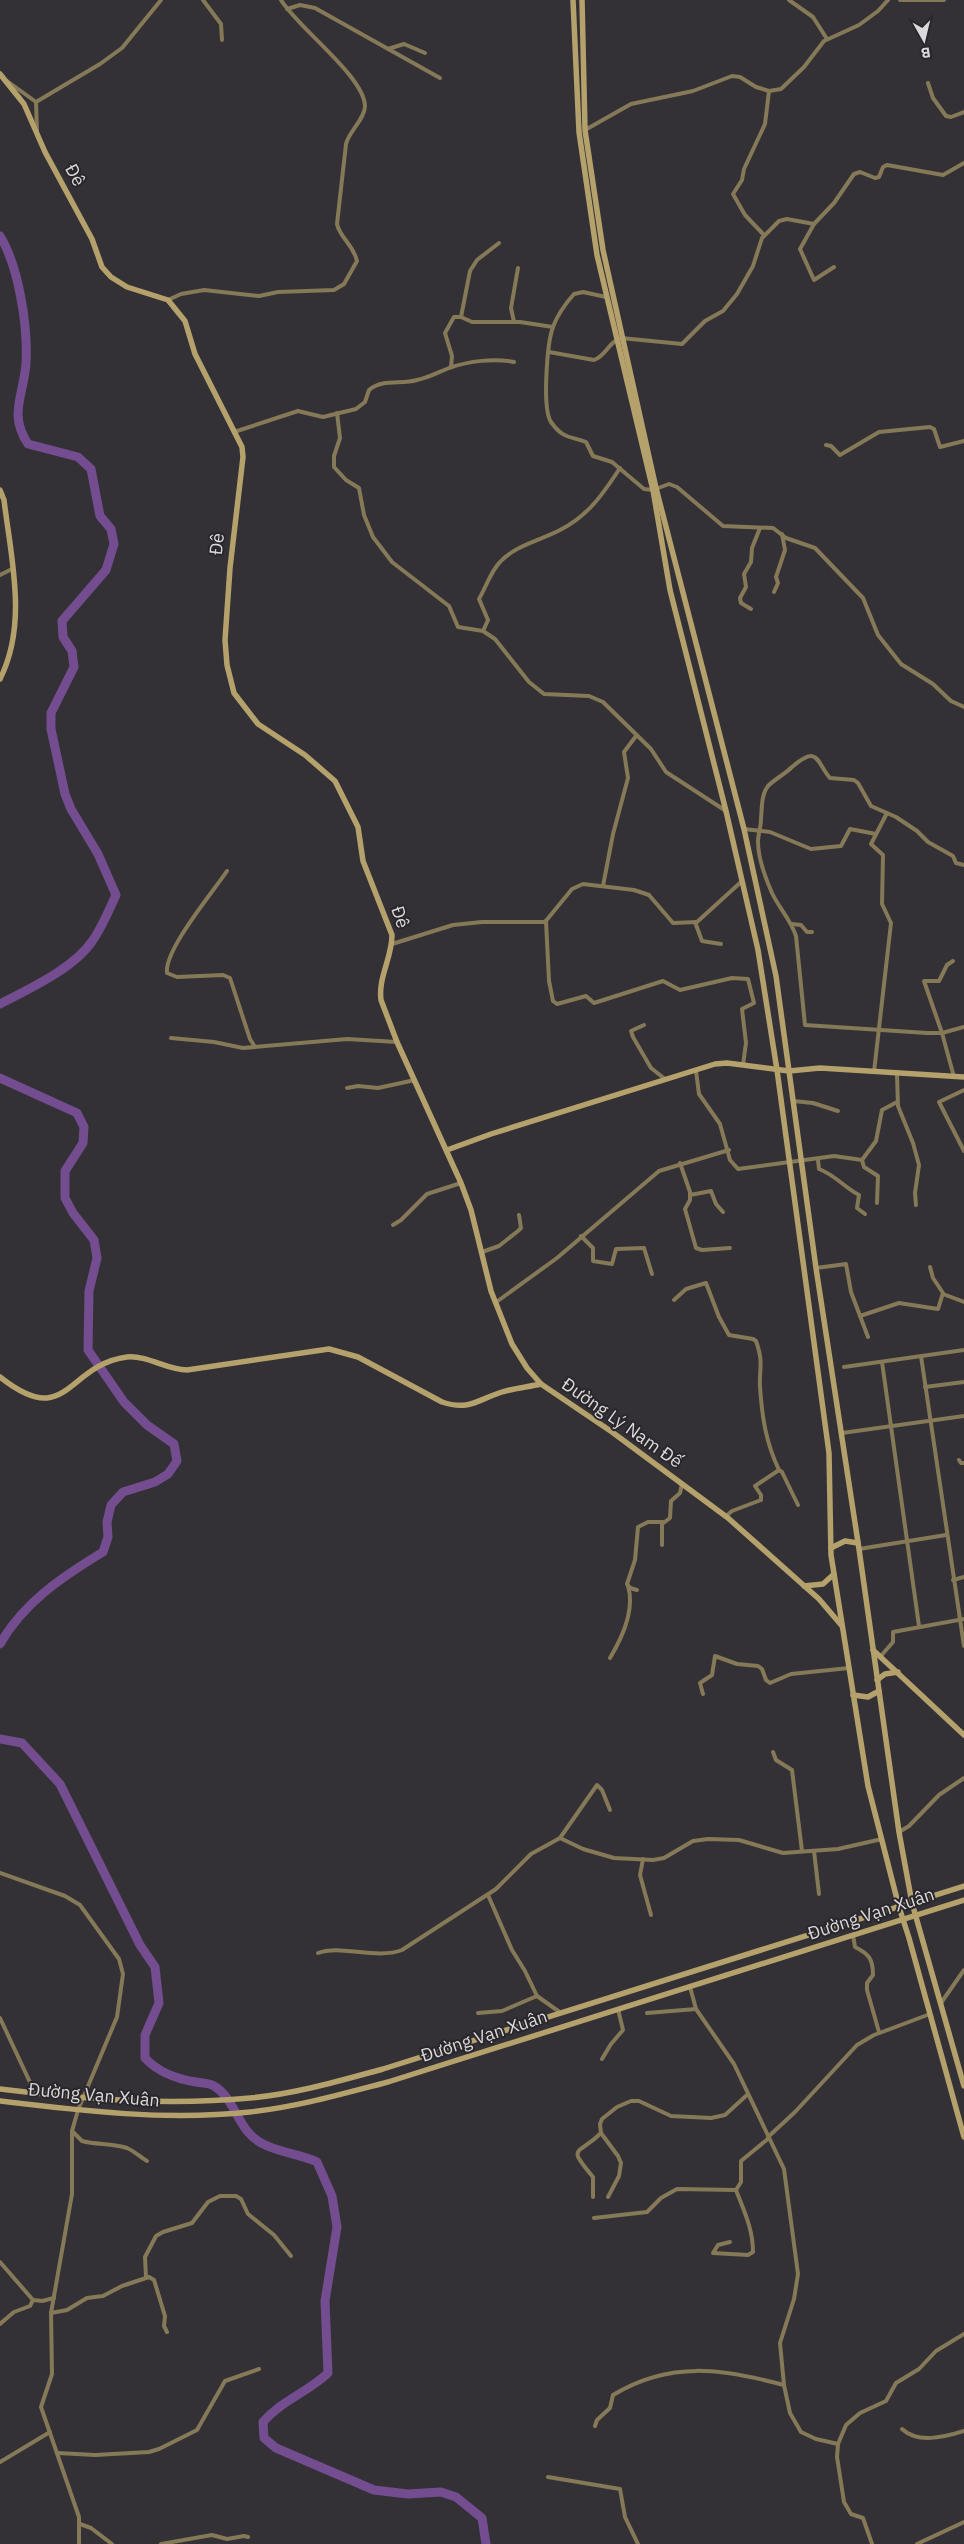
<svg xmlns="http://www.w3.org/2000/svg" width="964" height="2544" font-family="'IBM Plex Sans',sans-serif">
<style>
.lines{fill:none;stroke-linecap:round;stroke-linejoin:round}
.river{stroke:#734d90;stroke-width:9}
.street{stroke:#857958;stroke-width:4}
.secondary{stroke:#b4a16b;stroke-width:5.5}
.labels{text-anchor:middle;stroke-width:4;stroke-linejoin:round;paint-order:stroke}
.street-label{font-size:18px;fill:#dad8db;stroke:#29272b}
</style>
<rect width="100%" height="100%" fill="#333135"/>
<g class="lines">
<!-- river -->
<g class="river">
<path d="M0 236C19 267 28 327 26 363 24 395 8 414 28 444L78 457 91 469 100 516 111 529 114 544 106 570 62 621 63 637 72 651 74 667 51 713V729L65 794 71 809 98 854 116 895C109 910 102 927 93 940 75 968 29 989 0 1004"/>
<path d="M0 1078 77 1113 84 1127 83 1143 65 1171V1198L73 1213 94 1240 97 1258 89 1291 88 1350 124 1402 147 1425 174 1444 177 1461 168 1474 155 1482 123 1492 111 1505 107 1522 108 1537 103 1552C62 1577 24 1602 0 1644"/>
<path d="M0 1739 22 1743 60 1784 140 1945 155 1967 159 2003 145 2035V2058C159 2073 176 2079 196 2082 201 2083 210 2083 214 2086 231 2096 236 2118 248 2132 264 2152 296 2152 317 2162L332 2196 337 2227 325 2301 328 2373C308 2392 281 2401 263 2422L264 2438 276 2448 374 2490 408 2494 441 2492 456 2497 482 2518 486 2544"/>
</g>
<!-- street -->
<g class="street">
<polyline points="203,0 221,24 222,40"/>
<polyline points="789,0 813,17 827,39"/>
<polyline points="900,0 944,0"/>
<polyline points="287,9 300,5 315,8 440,78"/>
<polyline points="388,49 404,44 425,53"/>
<polyline points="7,81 36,102 37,132"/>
<polyline points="928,83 933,98 946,116 951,117 964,112"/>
<polyline points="36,102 100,64 122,48 161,0"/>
<polyline points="585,130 631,104 693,91 732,76 740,77 756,87 769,91 781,89 804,67 824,41 859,25 878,11 888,0"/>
<polyline points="764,235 745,215 733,194 742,180 744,169 765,124 769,91"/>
<polyline points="834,267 814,280 800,249 814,224 834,203 854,174 860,172 875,178 879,177 883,167 887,165 943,175 964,163"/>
<path d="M606 297 583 292 574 294C566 303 557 316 553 327 547 343 542 409 551 422 563 439 570 436 586 442L593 456 612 462 644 489 653 490 669 484 677 487 723 526 773 528 786 538 815 548 863 598 878 635 901 664 933 684 951 701 964 707"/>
<path d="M168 300 181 294 204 290 259 296 278 292 334 290 344 284 357 261C353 244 340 238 337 224L346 144C349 131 365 119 365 106 364 76 298 28 281 0"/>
<polyline points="461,317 470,271 477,260 499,243"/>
<polyline points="514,322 511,308 518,268"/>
<path d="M549 352 594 360C607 355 608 342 621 338L682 344 705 321 723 311 737 294 753 266 762 238 779 221 787 219 814 224"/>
<polyline points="451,367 452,356 445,333 454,317 461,317 472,322 520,322 553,327"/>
<polyline points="337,413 340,438 334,456 334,467 346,480 359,488 364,515 373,537 392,562 449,606 458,627 483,631 495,639 529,682 544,694 589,696 603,702 651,749 666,772 726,811"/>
<path d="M234 432 298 411 323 417 356 409 365 402 369 390C383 378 401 385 417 380 428 378 439 372 449 368 469 361 494 358 514 362"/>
<polyline points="826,445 831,446 840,455 879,432 930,427 934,429 940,447 964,441"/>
<polyline points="0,575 12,569"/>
<polyline points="774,592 778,583 776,577 785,550 782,534"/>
<polyline points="751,609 741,603 740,598 746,587 744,574 751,562 752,548 760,528"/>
<path d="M483 631 488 620 479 599C486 587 491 571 500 562 516 545 539 541 560 530 588 516 603 494 620 468"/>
<polyline points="744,829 770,832 811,849 841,846 850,829 876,834"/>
<path d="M964 865 956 863 953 856 928 842 917 831 896 817 871 806 858 783 854 780 830 778C816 762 819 744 792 767 785 774 775 779 768 786 761 795 762 809 761 819 761 827 758 834 758 842 758 859 765 877 772 893 779 908 791 920 796 936L805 1025 927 1033H942L964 1027"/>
<path d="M227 871C213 892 164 950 167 973L177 977 223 975 230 978 250 1039 255 1047"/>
<polyline points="603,886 613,834 628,778 624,752 636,736"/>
<polyline points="546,921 549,981 553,1001 557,1004 586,996 594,1003 663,981 680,990 732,978 748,979 754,1003 742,1009 746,1043 743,1065"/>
<polyline points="695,922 702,941 721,944"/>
<polyline points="792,924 801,925 807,932 812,932"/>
<polyline points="392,944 453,925 482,922 545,922 572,889 583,884 634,890 649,895 673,923 697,922 741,882"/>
<polyline points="953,961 947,965 939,981 924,981 942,1033 954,1077"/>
<polyline points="644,1025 631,1031 633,1037 651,1068 665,1079"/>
<polyline points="171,1038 214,1042 243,1048 347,1039 397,1042"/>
<polyline points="696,1071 699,1094 720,1124 730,1160 738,1169 834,1156 862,1160 876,1141 882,1110 897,1102"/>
<polyline points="874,1072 891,923 882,904 883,855 871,844 887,813"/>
<polyline points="897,1075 898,1106 913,1143 919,1165 915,1193 916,1205"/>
<polyline points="347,1088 358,1086 378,1088 415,1080"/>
<polyline points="964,1090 939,1102 964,1151"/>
<polyline points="793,1101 813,1103 838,1111"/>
<path d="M818 1160 819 1169C835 1175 844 1187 859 1195L857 1208 865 1214"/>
<polyline points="862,1160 864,1167 878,1176 877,1203"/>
<polyline points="680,1163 690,1192 690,1200 685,1209 696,1248 702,1250 730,1248"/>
<polyline points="690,1195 711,1191 716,1204 723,1212"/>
<polyline points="393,1225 401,1220 427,1194 461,1183"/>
<polyline points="581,1236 593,1248 593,1261 612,1264 616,1249 644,1248 652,1274"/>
<polyline points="482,1252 499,1246 518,1231 521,1228 519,1215"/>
<polyline points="816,1268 846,1264 851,1292 868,1337"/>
<polyline points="943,1294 964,1302"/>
<path d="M674 1300 686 1289 706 1283 719 1317 729 1335 753 1339 756 1341C764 1364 759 1367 760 1387 762 1417 766 1443 779 1470L782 1472 798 1505"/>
<polyline points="495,1303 557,1258 659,1171 729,1150"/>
<polyline points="860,1316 899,1303 938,1309 943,1293 933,1278 930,1267"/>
<polyline points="921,1356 964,1646"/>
<polyline points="882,1362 919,1626"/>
<polyline points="844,1367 964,1350"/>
<polyline points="925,1387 964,1382"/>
<polyline points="842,1433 964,1416"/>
<polyline points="959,1460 961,1463 964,1463"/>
<polyline points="726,1516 732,1511 761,1500 761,1495 755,1486 779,1470"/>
<polyline points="662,1545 662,1524 670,1518 671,1501 680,1493 682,1484"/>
<polyline points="859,1549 946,1535"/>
<polyline points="953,1580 964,1577"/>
<polyline points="637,1590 630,1588 627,1584 635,1560 638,1527 648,1522 663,1522"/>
<polyline points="880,1657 893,1642 893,1632 964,1619"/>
<path d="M610 1658C622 1638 635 1609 628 1586"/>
<polyline points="703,1694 700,1683 712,1675 715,1656 737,1664 758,1666 762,1669 766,1680 770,1683 791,1674 849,1668"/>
<polyline points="773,1752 776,1760 792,1770 802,1851"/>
<polyline points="899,1832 909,1826 939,1795 964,1778"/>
<polyline points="560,1838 597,1785 602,1790 610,1810"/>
<polyline points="814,1851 819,1894"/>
<polyline points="643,1859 640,1875 651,1915"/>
<polyline points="0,1873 65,1896 80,1905 119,1959 123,1974 117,2017 78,2110 72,2131 72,2194 51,2313 52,2374 41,2407 79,2517 79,2544"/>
<polyline points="488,1895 512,1950 525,1971 537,1996 561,2013"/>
<path d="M853 1935 855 1947C869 1954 873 1959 873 1975L867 1983V1990L879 2032"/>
<path d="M318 1953C340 1944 376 1960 402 1950L496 1889 531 1854 560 1838 583 1849 614 1858 653 1860 664 1858 693 1841 708 1839 739 1840 783 1853 838 1849 882 1839"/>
<polyline points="690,1987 696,2009 734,2064 784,2169 798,2274 794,2299 780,2343 784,2385 790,2413 801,2432 816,2439 838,2444"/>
<polyline points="941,2003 964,1970"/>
<polyline points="478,2013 502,2011 537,1996"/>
<polyline points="647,2013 696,2009"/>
<polyline points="0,2018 35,2093"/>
<polyline points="602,2059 611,2044 623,2030 618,2009"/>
<path d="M72 2131 82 2141C97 2145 112 2143 127 2148 134 2151 140 2157 147 2161"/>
<polyline points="768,2137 795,2112 857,2045 874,2035 930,2014"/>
<path d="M593 2197V2177C566 2145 578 2156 601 2133"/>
<polyline points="608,2197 619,2176 621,2163 618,2156 601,2133 600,2124 602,2119 617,2107 631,2101 639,2101 671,2116 711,2118 725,2115 747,2095"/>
<polyline points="594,2218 647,2212 661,2198 677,2189 736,2190 741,2182 741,2161 769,2138"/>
<path d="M730 2242 718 2245 713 2253 748 2255 753 2252C753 2229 744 2211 736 2190"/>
<polyline points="0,2262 33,2300 42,2301 54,2298"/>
<polyline points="146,2277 145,2257 156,2236 163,2232 192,2223 208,2202 220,2196 236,2196 241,2199 248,2214 274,2235 291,2256"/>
<polyline points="51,2313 67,2310 87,2298 103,2296 122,2286 149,2277 154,2280 165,2316 164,2326 167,2332"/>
<polyline points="0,2324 14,2312 30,2306 33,2300"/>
<path d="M595 2426 597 2420 610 2408 613 2395C670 2360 723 2369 784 2385"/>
<path d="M902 2429C918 2444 945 2437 964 2431"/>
<polyline points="58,2453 95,2455 149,2452 159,2449 197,2430 225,2381 259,2369"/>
<polyline points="0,2462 50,2432"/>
<polyline points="548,2477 620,2489 625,2517 638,2544"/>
<polyline points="80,2524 91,2528 112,2544"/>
<polyline points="161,2544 212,2535 227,2539 244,2536 248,2537"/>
<polyline points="872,2544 863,2518 851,2514 844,2502 837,2457 838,2444 846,2425 860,2413 886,2401 896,2383 919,2369 936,2351 964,2334"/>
<polyline points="917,2544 964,2522"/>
</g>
<!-- secondary -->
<g class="secondary">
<polyline points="573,0 579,132 597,255 653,490 670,590 726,811 758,950 777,1070 829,1453 831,1555 868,1786 899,1907 909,1938 964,2137"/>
<polyline points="582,0 585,130 603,250 656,488 744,829 776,976 816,1268 859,1549 899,1832 912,1903 964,2086"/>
<path d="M0 74 24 104 45 152 92 239 102 267 111 277 127 287 168 300 185 321 195 354 242 447 243 457 230 568 225 640 227 665 234 693 258 724 305 755 335 781 358 827 363 861 392 935C392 958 378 977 381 1000L397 1042 461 1183 471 1210 491 1291 512 1344 527 1368 541 1384 612 1432 728 1518 819 1599 842 1626"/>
<path d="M0 490 4 500C11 558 28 624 0 679"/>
<polyline points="447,1150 491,1134 715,1064 727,1063 789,1071 820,1068 964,1077"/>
<path d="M0 1377C68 1431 66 1365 127 1357 147 1355 167 1370 187 1370L329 1349 358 1357 442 1402C469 1411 477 1400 502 1392 515 1388 528 1387 541 1384"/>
<polyline points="831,1548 845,1541 858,1543"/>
<polyline points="804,1586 823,1584 834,1574"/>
<polyline points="873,1650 964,1735"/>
<polyline points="877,1680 885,1674 898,1672"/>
<polyline points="853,1695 868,1697 879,1691"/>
<path d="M0 2089C83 2099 166 2106 250 2098 295 2094 339 2081 383 2069L964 1886"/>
<path d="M0 2101C83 2111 167 2121 250 2112 297 2107 342 2094 388 2082L964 1900"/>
</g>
</g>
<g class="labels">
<!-- street labels -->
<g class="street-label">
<text transform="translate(75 175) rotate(61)" y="6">Đê</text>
<text transform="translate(217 544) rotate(-84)" y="6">Đê</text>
<text transform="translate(400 917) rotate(72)" y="6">Đê</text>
<text transform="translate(622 1423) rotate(35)" y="6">Đường Lý Nam Đế</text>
<text transform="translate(871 1914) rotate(-18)" y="6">Đường Vạn Xuân</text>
<text transform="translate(484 2036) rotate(-18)" y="6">Đường Vạn Xuân</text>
<text transform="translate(94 2095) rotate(5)" y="6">Đường Vạn Xuân</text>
</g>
</g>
<!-- north arrow -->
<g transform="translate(924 40) rotate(172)" stroke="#29272b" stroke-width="4" paint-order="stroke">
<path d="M0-4L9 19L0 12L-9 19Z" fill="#dad8db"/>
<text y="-8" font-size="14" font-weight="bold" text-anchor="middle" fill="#dad8db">B</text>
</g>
</svg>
